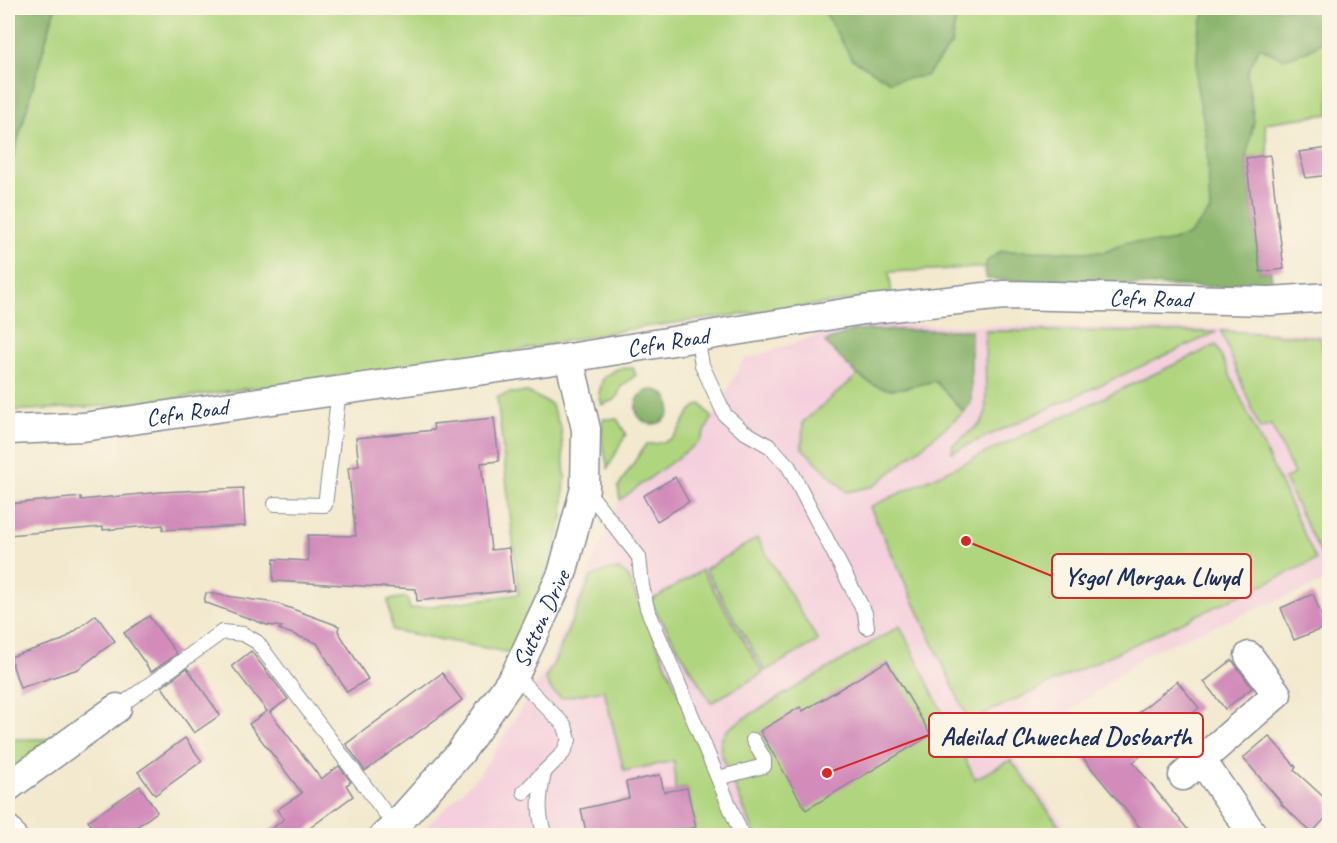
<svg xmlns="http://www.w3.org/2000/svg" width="1337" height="843" font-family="Caveat,sans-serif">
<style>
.built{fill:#f4cfdd}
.green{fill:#b0d57f;stroke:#66826e;stroke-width:1.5}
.forest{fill:#8cb66e;stroke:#547266;stroke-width:1.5}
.building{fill:#d28bba}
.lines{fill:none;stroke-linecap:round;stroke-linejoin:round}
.lane-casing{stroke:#878c96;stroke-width:16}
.street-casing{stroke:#878c96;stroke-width:31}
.lane{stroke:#fff;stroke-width:14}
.street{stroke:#fff;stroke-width:28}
.labels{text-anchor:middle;stroke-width:4.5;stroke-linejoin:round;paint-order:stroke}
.street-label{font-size:24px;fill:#1b2f5e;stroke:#fcf5e5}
.leader{fill:none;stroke:#d62828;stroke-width:2}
.callout-dot{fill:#d62828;stroke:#fcf5e5;stroke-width:2}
.callout{fill:#fcf5e5;stroke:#d62828;stroke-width:2}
.callout-label{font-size:26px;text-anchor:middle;font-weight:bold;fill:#1b2f5e}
</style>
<rect width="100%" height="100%" fill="#fcf5e5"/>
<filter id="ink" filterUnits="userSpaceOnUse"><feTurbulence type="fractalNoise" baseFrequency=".0167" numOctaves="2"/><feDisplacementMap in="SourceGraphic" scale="12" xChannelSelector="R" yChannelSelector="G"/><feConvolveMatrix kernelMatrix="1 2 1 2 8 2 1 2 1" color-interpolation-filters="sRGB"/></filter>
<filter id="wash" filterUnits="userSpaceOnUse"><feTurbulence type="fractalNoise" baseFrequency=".008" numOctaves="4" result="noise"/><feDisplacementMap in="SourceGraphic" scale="24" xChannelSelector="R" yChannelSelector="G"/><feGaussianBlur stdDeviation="1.35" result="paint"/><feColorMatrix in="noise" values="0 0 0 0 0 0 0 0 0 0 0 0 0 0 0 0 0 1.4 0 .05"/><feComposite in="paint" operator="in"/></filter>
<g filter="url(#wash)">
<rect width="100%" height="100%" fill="#f3e9cf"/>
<!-- built -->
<polygon class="built" points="852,324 1237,329 1325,334 1330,363 1329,580 1150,652 1012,754 1072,835 417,836 480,774 550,663 619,502 701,441 743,360"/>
<!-- green -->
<g class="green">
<polygon points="55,8 1225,8 1236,275 992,267 889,272 892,295 628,329 490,356 125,405 8,411 8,175"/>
<polygon points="1234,17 1329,19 1329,114 1265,123 1268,156 1246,158"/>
<polygon points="985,331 1217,332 952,452 953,445 981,423 986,412"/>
<polygon points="1221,331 1320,337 1330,391 1329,566 1327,567 1284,479 1294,474 1271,425 1260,429"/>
<polygon points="1216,345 1316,560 969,721 870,507"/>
<polygon points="633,368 636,375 621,387 616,399 602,405 599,393 603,378 617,369"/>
<path d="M858 375C884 394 905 387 935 381L964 412 874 486 847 492 802 448 803 422Z"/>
<polygon points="527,392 551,404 561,429 565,475 563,517 550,566 511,653 392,630 388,600 407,597 410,609 519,594 497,397 510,393"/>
<path d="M701 404 712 418 700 441 620 500 618 487 646 444C689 445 677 413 701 404Z"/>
<polygon points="603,419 617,419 626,434 608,468 601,437"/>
<polygon points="757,538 818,641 765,671 705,569"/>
<polygon points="607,570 620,570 627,575 740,835 674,835 673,832 696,827 687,788 675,790 674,761 624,771 604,690 561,698 551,690 545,678 553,665 591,577"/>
<polygon points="702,570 763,673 711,703 650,601"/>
<path d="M900 626 975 779 1011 760 1066 835H755L721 753C718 731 730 728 746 717Z"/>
<polygon points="8,739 56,739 8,775"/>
</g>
<!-- forest -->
<g class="forest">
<polygon points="8,8 55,8 8,175"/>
<polygon points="822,8 958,8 951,45 926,76 889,81 852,59"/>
<polygon points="1206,8 1329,8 1329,38 1307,51 1283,59 1259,47 1247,74 1254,121 1246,158 1260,272 1271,271 1272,282 1263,288 1085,284 987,279 984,272 987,261 1001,251 1105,252 1127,242 1164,243 1189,235 1210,211 1206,133 1196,82 1198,33"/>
<path d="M853 330H971V402L964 412 935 381C921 384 903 390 888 389 861 385 843 360 825 342Z"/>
<circle cx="653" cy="407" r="17"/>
</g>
<g id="blocks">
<!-- building -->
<g class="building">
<polygon points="1329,148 1329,175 1306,178 1299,152"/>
<polygon points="1270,155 1284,269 1260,272 1246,158"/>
<polygon points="494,418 499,461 481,463 491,550 509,548 514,590 417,601 416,589 273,581 274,559 308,561 308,535 356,536 348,468 359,466 356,438 434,430 433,424"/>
<polygon points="675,477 689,502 657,521 643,496"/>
<polygon points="243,488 245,526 163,530 163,525 103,530 103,527 8,535 8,504 81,497 81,500 161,492"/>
<polygon points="206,593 276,603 339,626 338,631 368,679 347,692 317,643 279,629 282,627 267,625 204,602"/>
<polygon points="1313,594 1326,627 1294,640 1281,608"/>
<polygon points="96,615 115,641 78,669 20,688 10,657 63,640"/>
<polygon points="149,616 177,654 151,672 124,633"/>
<polygon points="251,651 288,699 270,712 321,779 339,766 351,782 346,785 353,796 299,836 263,836 284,819 277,810 302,793 249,724 267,711 232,666"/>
<polygon points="1232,660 1252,688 1225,709 1204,682"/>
<polygon points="887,661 931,735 806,810 760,731 800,707 803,711"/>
<polygon points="187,668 220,715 194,733 162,687"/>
<polygon points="442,673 462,700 365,771 346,744"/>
<polygon points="1177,681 1199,708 1133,762 1193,836 1147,836 1083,758"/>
<polygon points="1269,736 1296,767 1294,770 1329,802 1329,814 1312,833 1281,804 1282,803 1243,758"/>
<polygon points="185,738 202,761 155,795 138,772"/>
<polygon points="660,775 664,792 687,788 696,827 673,832 674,836 587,836 581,809 629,798 626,782"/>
<polygon points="140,786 157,812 124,836 98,836 88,821"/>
</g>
</g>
</g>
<g filter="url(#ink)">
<use href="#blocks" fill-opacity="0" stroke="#878c96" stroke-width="1.5"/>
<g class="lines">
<!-- lane casing -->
<g class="lane-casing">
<g id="lane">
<polyline points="697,337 702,365 725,415 743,431 771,447 789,467 865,613 867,627"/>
<polyline points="585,488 639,557 642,586 647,608 742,836"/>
<polyline points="275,504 325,505 339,391"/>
<polyline points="515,675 565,726 569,740 563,753 524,792"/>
<polyline points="117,708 222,632 243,634 257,642 395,826"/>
<path d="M544 773C539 796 537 813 545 836"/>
<polyline points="718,778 764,766 764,759 753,740"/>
</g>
</g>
<!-- street casing -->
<g class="street-casing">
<g id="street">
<path id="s1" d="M8 430 83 427 569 358 863 310 1004 295 1270 301 1330 297"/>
<polyline points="1202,761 1254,836"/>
<polyline points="1183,776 1277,694 1249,656"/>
<polyline points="8,787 117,708"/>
<polyline points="8,830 12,836"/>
<path id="s2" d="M384 836 395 826 460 753 515 675 562 574 585 488 586 429 569 358"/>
</g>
</g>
<!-- lane -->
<use href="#lane" class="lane"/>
<!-- street -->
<use href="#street" class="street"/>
</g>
</g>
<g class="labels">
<!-- street labels -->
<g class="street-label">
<text dy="8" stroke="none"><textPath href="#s1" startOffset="1152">Cefn Road</textPath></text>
<text dy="8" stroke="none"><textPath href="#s1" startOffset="666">Cefn Road</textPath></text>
<text dy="8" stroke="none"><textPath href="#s1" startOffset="180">Cefn Road</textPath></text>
<text dy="8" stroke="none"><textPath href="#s2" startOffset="270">Sutton Drive</textPath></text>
</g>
</g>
<!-- callouts -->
<path class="leader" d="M966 541L1052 576M827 773L929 735"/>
<g class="callout-dot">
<circle cx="966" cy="541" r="6"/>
<circle cx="827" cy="773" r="6"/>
</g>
<g class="callout">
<rect x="1052" y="554" width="199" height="44" rx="6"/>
<rect x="929" y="713" width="274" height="44" rx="6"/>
</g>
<g class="callout-label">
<text x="1152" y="585">Ysgol Morgan Llwyd</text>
<text x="1066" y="745">Adeilad Chweched Dosbarth</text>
</g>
<!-- margin -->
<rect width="1337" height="843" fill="none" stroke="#fcf5e5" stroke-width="30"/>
</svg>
